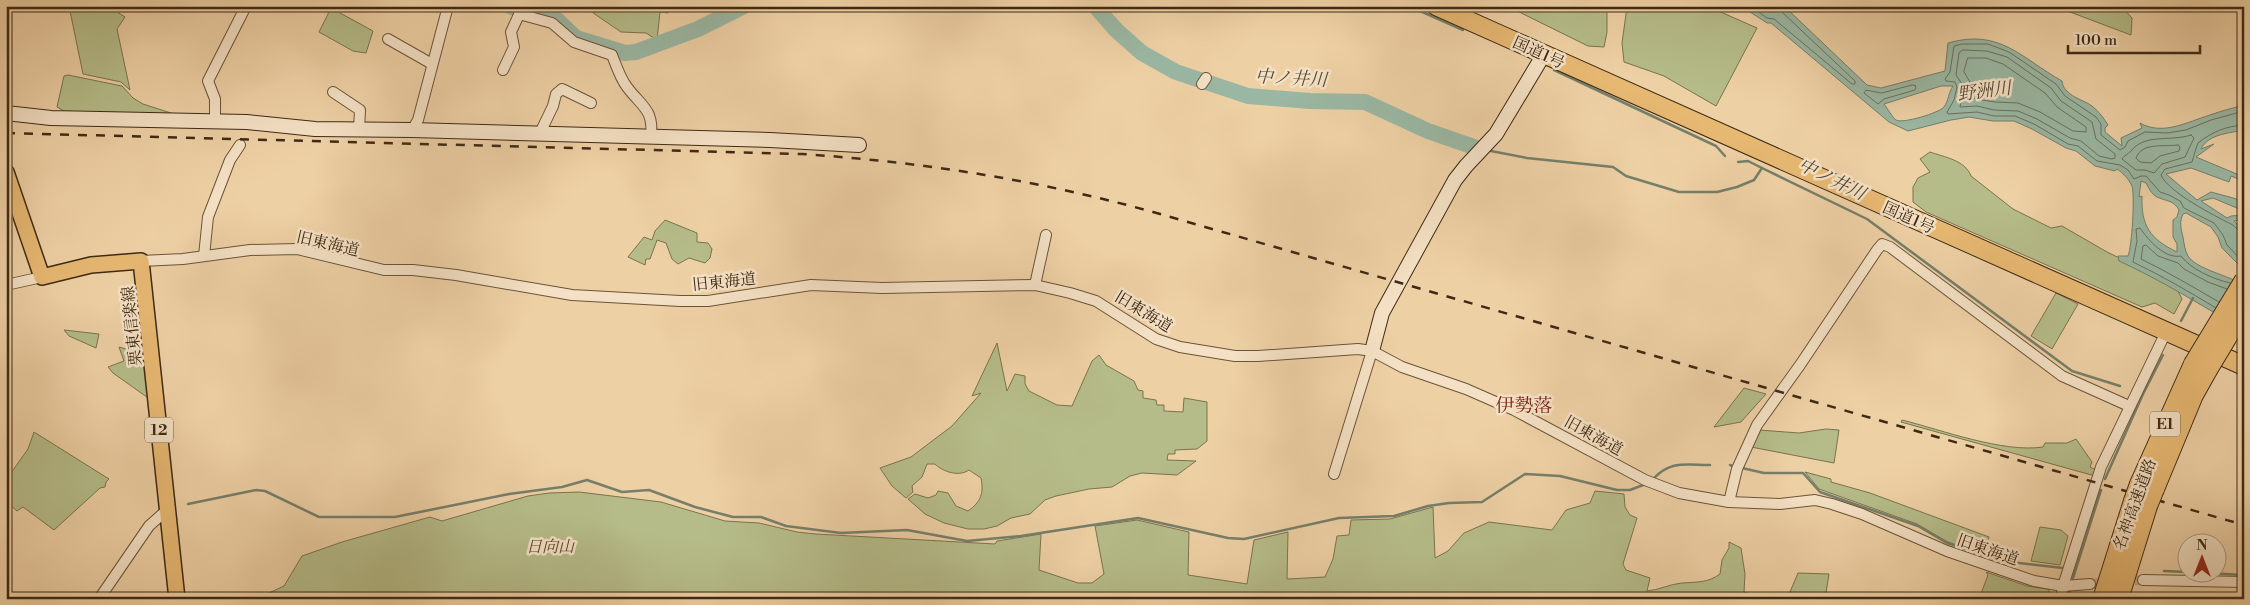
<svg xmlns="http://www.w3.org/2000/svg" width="2250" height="605" font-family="'Libre Bodoni','Noto Serif JP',serif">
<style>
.green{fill:#b5bc89;stroke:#7a734e}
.water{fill:#9ab7a3;stroke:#757f6a;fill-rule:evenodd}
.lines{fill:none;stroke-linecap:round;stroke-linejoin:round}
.shore{stroke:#6c705c;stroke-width:1}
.stream{stroke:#757f6a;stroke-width:2.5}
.river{stroke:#9ab7a3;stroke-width:16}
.street-tunnel{stroke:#cbaf88;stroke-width:10;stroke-dasharray:10 5;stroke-linecap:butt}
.street-casing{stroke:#6a5438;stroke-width:12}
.secondary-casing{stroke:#3e2a14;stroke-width:16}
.primary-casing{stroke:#3e2a14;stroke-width:18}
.highway-casing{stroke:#3e2a14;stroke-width:20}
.street{stroke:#f4e0c4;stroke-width:10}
.secondary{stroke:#f4e0c4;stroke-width:14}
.primary{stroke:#e7b872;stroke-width:15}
.highway{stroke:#e7b872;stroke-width:18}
.rail{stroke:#3e2a14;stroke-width:2.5;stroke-dasharray:9 9;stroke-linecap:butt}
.highway-bridge-casing{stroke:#3e2a14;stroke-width:20;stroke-linecap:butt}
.highway-bridge{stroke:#e7b872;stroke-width:18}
.labels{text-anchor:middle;stroke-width:5;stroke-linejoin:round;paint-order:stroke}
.shield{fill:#f4e0c4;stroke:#756149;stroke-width:1}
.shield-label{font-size:15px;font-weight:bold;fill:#3e2a14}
.street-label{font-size:16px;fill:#3e2a14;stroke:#f4e0c4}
.park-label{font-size:16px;font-style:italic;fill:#56472b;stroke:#f4e0c4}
.water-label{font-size:18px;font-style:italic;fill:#554d38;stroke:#f4e0c4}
.quarter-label{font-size:19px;fill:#7a1f14;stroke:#f4e0c4}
</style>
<rect width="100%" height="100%" fill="#eed0a5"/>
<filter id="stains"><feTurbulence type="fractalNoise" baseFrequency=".004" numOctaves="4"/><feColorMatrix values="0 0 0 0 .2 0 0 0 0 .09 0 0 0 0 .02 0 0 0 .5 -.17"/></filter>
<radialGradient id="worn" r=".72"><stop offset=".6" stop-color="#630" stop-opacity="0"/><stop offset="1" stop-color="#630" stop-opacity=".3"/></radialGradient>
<!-- green -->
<g class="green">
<polygon points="69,6 108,6 125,17 117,29 130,90 121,82 83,74"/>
<polygon points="583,6 663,6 668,13 660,12 657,40 646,33 621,32"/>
<polygon points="1507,6 1607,6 1607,32 1604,47 1588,46"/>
<polygon points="1707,6 1757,28 1716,106 1664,76 1624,62 1622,43 1627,7"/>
<polygon points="2054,6 2121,6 2132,18 2131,35"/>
<polygon points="331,8 373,31 366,53 353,51 319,32"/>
<polygon points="68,75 122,86 133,98 143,104 177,115 71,115 57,107 64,76"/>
<path d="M1930 152C1944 157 1965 160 1971 176L2013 209 2051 228 2062 226 2107 252 2175 285 2182 299 2174 314 2155 303 2142 307 1926 212 1913 202V187L1918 178 1930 172 1920 159Z"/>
<polygon points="665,220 697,233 697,242 708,243 712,249 710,258 705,263 689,258 678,264 672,259 666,243 657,240 650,259 646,259 645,265 628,257 644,237 652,240 655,231"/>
<polygon points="2056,293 2078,304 2052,349 2031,336"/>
<polygon points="64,330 99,334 96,348 69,336"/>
<path d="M997 343 1007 391 1015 374 1025 376V384L1029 391 1057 405 1072 406 1092 361 1099 355 1106 365 1134 381 1138 390 1143 391V398L1156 400 1157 405H1164V411L1183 412 1184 398 1207 402V441L1197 449 1175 450V454H1168L1167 460 1196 461 1177 475 1142 473 1130 476 1112 487 1089 489 1056 496 1045 500 1030 514 1011 518 997 526 984 529H968L944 523 925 514 908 499 915 494 928 498 936 495 938 491 948 493 956 506 968 511C981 502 984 493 981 478L969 470C959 477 943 472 935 464H927L922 477 912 486 913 492 906 498 892 486 880 468 911 457 952 426 981 393 972 396Z"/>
<polygon points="119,347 147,355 151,400 113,373 108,367 124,361"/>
<polygon points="1744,388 1766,394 1741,422 1714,427"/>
<path d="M1902 420C1942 430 2003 453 2043 447L2045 443H2067L2076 439 2092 462 2090 467 2096 470 2095 476 1926 429 1901 422Z"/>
<polygon points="1826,429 1839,430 1834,463 1751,447 1759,430 1799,433"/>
<polygon points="34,432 109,479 106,482 105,487 100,488 54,530 23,507 17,511 6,501 6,480 28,449"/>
<polygon points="1805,472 1831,479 1831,482 1870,493 1989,537 1987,547 1982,554 1948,542 1917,524 1819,489"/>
<path d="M1595 491 1624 494 1625 507 1630 515 1637 518 1623 564 1626 570 1650 578 1647 591C1659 590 1670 584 1682 583 1696 582 1708 583 1720 574L1722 560 1729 548V542L1741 548 1745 574 1744 592 1751 594 1755 599H256L284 586 302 556 342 542 430 517 442 521 528 496 549 493 579 492 661 502 725 521 759 523 797 532 816 534 995 544 997 541 1041 534 1039 570 1078 583H1092L1104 574 1095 526 1137 520 1189 532 1188 575 1247 584 1254 540 1288 532 1287 579 1325 577 1333 559 1337 536 1349 535 1351 520 1390 519 1433 507 1435 558 1448 551 1464 533 1489 522 1552 530 1566 510 1590 503Z"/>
<polygon points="2040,527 2061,530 2068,536 2060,565 2031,561"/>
<polygon points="1986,572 2027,586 2048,589 2054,599 1979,599 1988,575"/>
<polygon points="1798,573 1829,574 1825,599 1787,599"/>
</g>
<!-- water -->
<path class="water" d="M1741 6H1784L1867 85 1881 88 1945 71 1948 43C2000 28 2021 58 2062 81 2063 94 2080 99 2089 104 2097 109 2103 117 2108 125L2105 128V132L2122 146 2121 138 2140 129 2142 128 2140 123C2163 136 2187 122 2210 115 2221 111 2233 108 2244 105V130C2230 133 2208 134 2201 149L2214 144 2196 157 2244 177V181L2231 176 2229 182 2191 168 2166 174 2197 200 2211 192 2244 201V211L2213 198 2201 201 2227 218 2231 216 2244 215V219L2234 221 2244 231V270L2222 248 2218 237 2211 227 2186 213 2183 214C2179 222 2181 229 2183 237 2184 244 2185 251 2188 256 2196 269 2230 276 2244 285V330C2202 306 2163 281 2119 261L2118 256H2128C2132 246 2135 197 2132 186 2129 179 2123 173 2117 169L2115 171 2095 166 2076 151 2066 148 2032 129 2014 121H1993L1969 117 1951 120 1908 131 1889 122 1771 23H1767ZM1941 86H1953C1948 93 1949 100 1944 107 1939 113 1902 124 1896 120 1892 117 1888 109 1884 104ZM2141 181 2146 183C2149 188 2151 194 2157 197 2165 201 2174 200 2179 210L2177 217 2173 220V237L2177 244V252C2150 239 2141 226 2142 196L2139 197Z"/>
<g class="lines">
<!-- shore -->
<g class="shore">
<polyline points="1750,6 1767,18 1774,19 1852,84 1855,84 1855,81 1782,12 1781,6"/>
<polygon points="1963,50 1987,51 2007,57 2051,88 2061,101 2092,122 2096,139 2115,154 2115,158 2112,159 2099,156 2081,141 2070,138 2037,119 2018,111 1994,110 1977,106 1960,107 1964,87 1956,75 1959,53"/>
<polygon points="1968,58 1986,58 2003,64 2045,93 2057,107 2086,127 2086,132 2073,131 2040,112 2018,103 1995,102 1970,98 1970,82 1964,72"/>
<polygon points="1913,85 1916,86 1915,90 1884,99 1878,104 1864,93 1866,90 1881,93"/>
<polyline points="2244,111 2211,120 2186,130 2167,133 2145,132 2128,141 2125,147 2120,150 2101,135 2101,124 2096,117 2065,96 2056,84 2009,52 1988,44 1962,44 1954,46 1950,72 1945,79 1946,81 1955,82 1957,87 1954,100 1947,112 1948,114 1977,112 1994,116 2015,116 2034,124 2068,144 2078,146 2097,161 2120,165 2128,170 2134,179 2141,176 2146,176 2160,192 2169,195 2180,201 2184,208 2214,223 2223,235 2227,245 2244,263"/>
<path d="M2244 125C2226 126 2212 132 2198 143 2195 150 2194 156 2192 162L2165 169 2161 175C2168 192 2215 216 2231 224 2237 227 2237 232 2244 233"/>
<path d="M2191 135 2194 138 2185 157 2162 164 2154 173 2145 170H2136L2122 159C2124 155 2128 155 2131 151 2145 133 2170 142 2191 135Z"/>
<path d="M2178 145 2180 147 2179 151 2160 156 2151 163 2140 162 2136 158C2142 142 2163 147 2178 145Z"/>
<path d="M2219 302C2193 287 2168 272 2141 259L2143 246 2146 245 2158 256 2178 263 2184 269 2208 282 2227 289"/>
<path d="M2216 308C2188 291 2162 276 2133 262L2137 241 2136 229 2140 228C2149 241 2165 259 2181 256 2192 270 2213 279 2230 283"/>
</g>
<!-- stream -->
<g class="stream">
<polyline points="1409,6 1463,30"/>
<polyline points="1554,70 1716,146 1725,156"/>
<polyline points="1491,151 1527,158 1613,167 1626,176 1679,192 1717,192 1737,187 1754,180 1762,168 1867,219 2072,371 2120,386"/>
<polyline points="1738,162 1748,161 1762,168"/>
<polyline points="2181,321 2193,298"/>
<polyline points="1730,465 1733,466"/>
<polyline points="1742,468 1764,473 1803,473 1820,492 1918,526 1947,543 2002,561 2063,568"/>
<path d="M1653 479C1671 460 1685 465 1710 465"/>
<polyline points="2105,479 2143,394 2163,355"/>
<polyline points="188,504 256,490 265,491 319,517 395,517 509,494 562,487 587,480 622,492 649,490 695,507 733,517 761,517 786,526 841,533 907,530 967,541 1021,536 1138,518 1228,538 1244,539 1339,518 1394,516 1428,506 1449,503 1482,502 1525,474 1560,476 1617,490 1630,490 1643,485"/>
<polyline points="2164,571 2188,572"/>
<polyline points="2189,572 2244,575"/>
<polyline points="2073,578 2101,490"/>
<polyline points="2069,599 2070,590"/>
</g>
<!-- river -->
<g class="river">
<polyline points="510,6 515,8"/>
<polyline points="1095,6 1116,30 1142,53 1176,72 1248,96 1310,101 1365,102 1428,131 1474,147"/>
<polyline points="528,11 556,19 576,38 625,53 636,52 698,29 744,6"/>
</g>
<!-- street-tunnel -->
<polyline class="street-tunnel" points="2090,584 2143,580"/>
<!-- street casing -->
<g class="street-casing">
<g id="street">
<path d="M519 14 552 23 574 42 612 55C616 65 620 78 627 87 642 107 654 109 651 138"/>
<polyline points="388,39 432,64"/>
<polyline points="503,70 514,47 511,32 523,6"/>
<polyline points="1202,84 1206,78"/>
<polyline points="333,92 360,110 359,129"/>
<polyline points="215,122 215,99 208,81 246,6"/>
<polyline points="412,130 418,120 448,6"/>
<polyline points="540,133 553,106 556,94 562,89 591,103"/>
<polyline points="204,256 208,217 230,160 240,145"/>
<polyline points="141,261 183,259 250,250 297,249 384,270 413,270 456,275 572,295 680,301 708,301 811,285 882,288 1035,285 1070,293 1096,301 1156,339 1180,347 1235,356 1258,356 1358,349 1372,351 1402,367 1466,389 1514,410 1645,480 1679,493 1729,502 1780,504 1815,500 1832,504 1862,514 1947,551 2034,581 2063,586 2090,584"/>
<polyline points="6,285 42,277"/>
<polyline points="1035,285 1046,235"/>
<polyline points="1334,474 1372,351"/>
<polyline points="1729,502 1737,469 1757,425 1800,365 1877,250 1882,244 1890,247 2062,376 2129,406"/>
<polyline points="2143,580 2244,582"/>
<polyline points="99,599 149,526 168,509"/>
<polyline points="2061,599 2063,586 2101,467 2166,332"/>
</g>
</g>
<!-- secondary casing -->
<g class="secondary-casing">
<g id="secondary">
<polyline points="6,113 51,118 247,122 315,129 412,130 770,140 859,145"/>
<polyline points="1372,351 1382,313 1455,180 1466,166 1496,134 1544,54"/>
</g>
</g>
<!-- primary casing -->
<g class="primary-casing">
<polyline id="primary" points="6,172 42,277 91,265 141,261 177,599"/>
</g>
<!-- highway casing -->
<g class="highway-casing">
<g id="highway">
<polyline points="1436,6 2244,366"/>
<polyline points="2139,484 2193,364"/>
<polyline points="2155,489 2194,395 2208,370"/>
<polyline points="2102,599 2133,501"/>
<polyline points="2119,599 2148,506"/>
</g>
</g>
<!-- street -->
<use href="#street" class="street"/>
<!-- secondary -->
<use href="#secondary" class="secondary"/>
<!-- primary -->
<use href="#primary" class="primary"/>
<!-- highway -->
<use href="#highway" class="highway"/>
<!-- rail -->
<path class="rail" d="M6 133 802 154C921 162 1038 180 1153 212L2244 525"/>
<!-- highway-bridge casing -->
<g class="highway-bridge-casing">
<g id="highway-bridge">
<polyline points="2193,364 2244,280"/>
<polyline points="2208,370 2244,310"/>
<polyline points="2133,501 2139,484"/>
<polyline points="2148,506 2155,489"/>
</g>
</g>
<!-- highway-bridge -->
<use href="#highway-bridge" class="highway-bridge"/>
</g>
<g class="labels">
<!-- shield labels -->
<g class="shield">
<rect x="2150" y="411.5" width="30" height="25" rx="4"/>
<rect x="145" y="417.5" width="28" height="25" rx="4"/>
</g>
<g class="shield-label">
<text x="2165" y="429">E1</text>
<text x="159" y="435">12</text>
</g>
<!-- street labels -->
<g class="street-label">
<text transform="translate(1539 52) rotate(24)" y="6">国道1号</text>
<text transform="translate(1909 217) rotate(24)" y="6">国道1号</text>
<text transform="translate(328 243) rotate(13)" y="6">旧東海道</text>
<text transform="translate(724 281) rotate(-6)" y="6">旧東海道</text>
<text transform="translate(1144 311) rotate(31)" y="6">旧東海道</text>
<text transform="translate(131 326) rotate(-96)" y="6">栗東信楽線</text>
<text transform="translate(1594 435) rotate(29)" y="6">旧東海道</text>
<text transform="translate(2134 504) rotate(-70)" y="6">名神高速道路</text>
<text transform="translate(1988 549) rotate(19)" y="6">旧東海道</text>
</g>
<!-- park labels -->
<g class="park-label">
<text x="550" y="552">日向山</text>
</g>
<!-- water labels -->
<g class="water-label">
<text transform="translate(1291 78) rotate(3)" y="6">中ノ井川</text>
<text transform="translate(1984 91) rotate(-7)" y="6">野洲川</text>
<text transform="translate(1832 179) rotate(26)" y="6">中ノ井川</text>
</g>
<!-- quarter labels -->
<g class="quarter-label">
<text x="1524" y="412">伊勢落</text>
</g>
</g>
<!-- margin -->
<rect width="2250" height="605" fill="none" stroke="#eed0a5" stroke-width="25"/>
<rect x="8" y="8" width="2235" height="590" fill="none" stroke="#3e2a14" stroke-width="2.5"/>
<rect x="12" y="12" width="2225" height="580" fill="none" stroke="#3e2a14"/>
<!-- north arrow -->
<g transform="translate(2202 558)"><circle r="24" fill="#f4e0c4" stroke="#ab977e"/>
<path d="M0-4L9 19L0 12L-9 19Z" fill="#8f2418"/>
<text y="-8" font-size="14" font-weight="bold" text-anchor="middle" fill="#3e2a14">N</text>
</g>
<!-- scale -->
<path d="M2068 45v8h132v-8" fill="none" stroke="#3e2a14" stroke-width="2.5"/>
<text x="2075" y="45" font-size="15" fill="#3e2a14" stroke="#f4e0c4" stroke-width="4" paint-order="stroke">100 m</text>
<rect width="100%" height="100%" filter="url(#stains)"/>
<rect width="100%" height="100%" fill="url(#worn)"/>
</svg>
